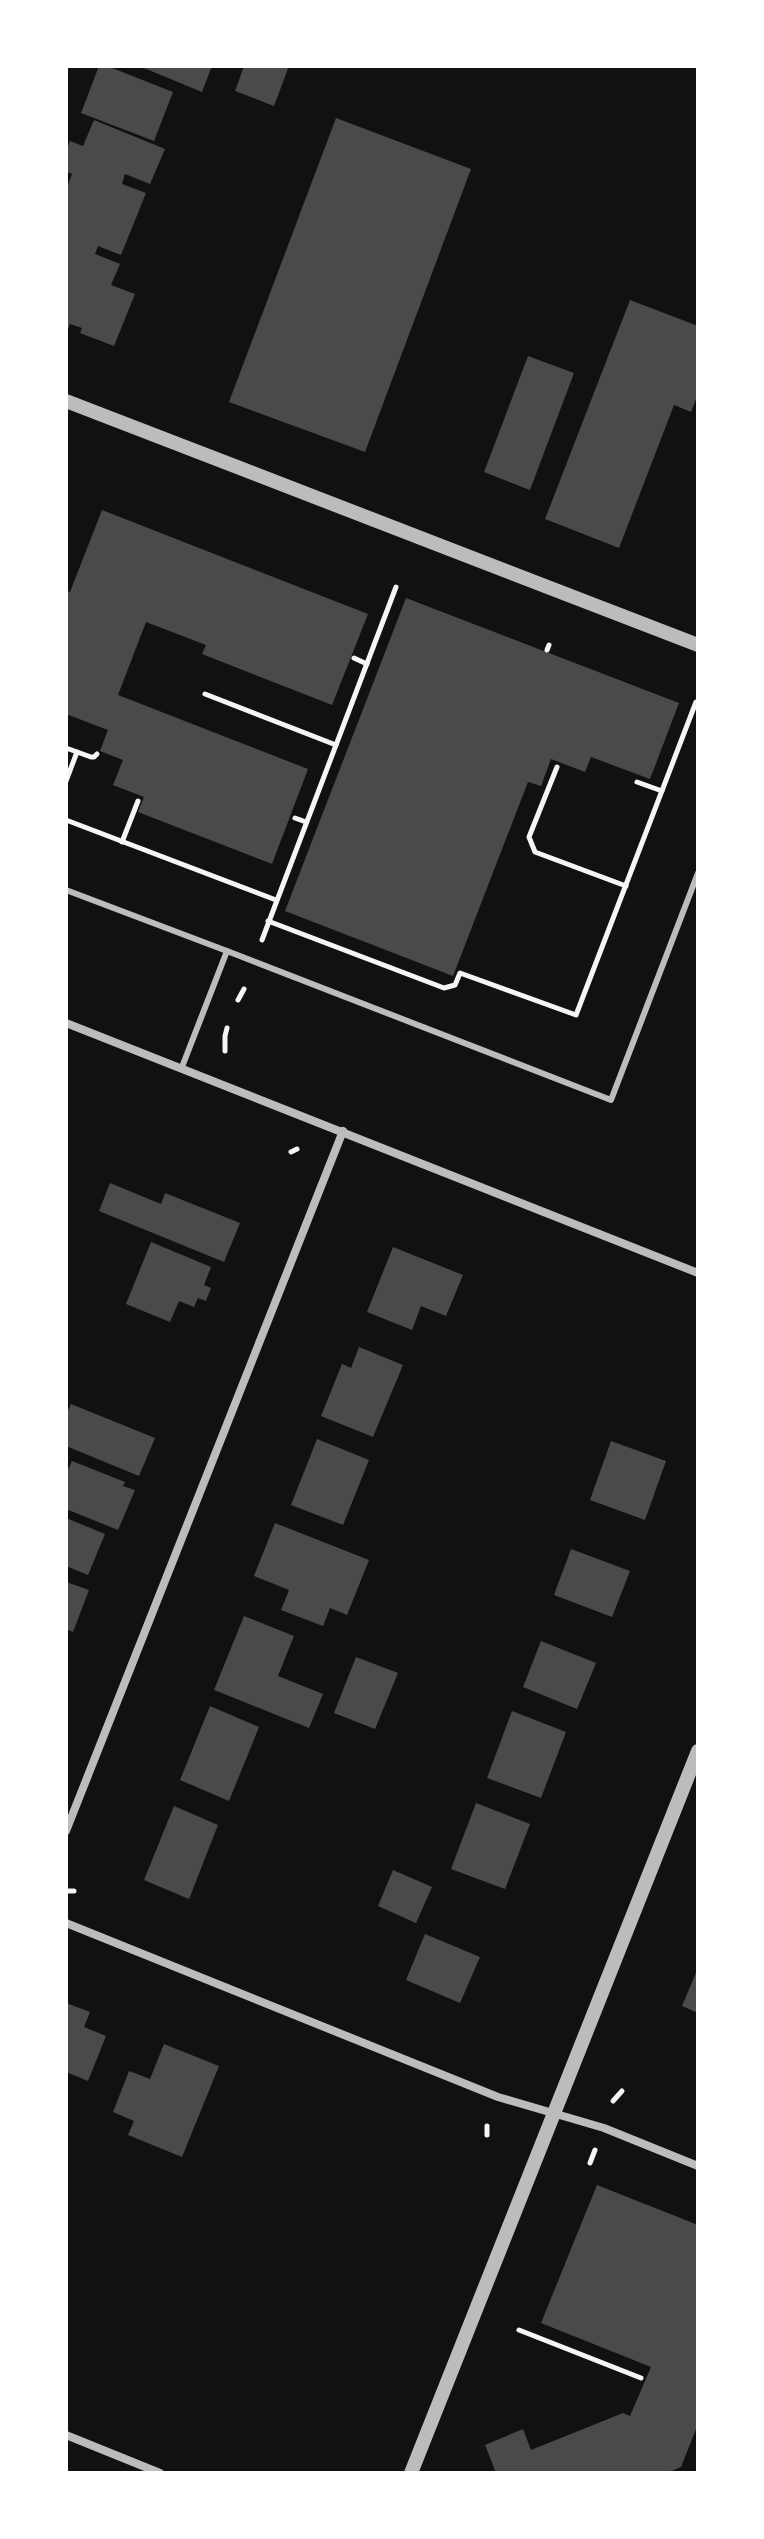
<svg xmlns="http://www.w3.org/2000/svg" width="764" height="2539" font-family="Overpass,sans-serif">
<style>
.building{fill:#4a4a4a}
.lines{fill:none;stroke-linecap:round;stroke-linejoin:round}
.path{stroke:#f5f5f5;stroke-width:5}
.service{stroke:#bcbcbc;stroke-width:6}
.minor{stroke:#bcbcbc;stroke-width:8}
.tertiary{stroke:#bcbcbc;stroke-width:14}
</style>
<rect width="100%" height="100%" fill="#111"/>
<!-- building -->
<g class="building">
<polygon points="99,66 107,66 173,92 154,141 81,113"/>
<polygon points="139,66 212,66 202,92"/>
<polygon points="244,66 289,66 274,106 235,91"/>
<polygon points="336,118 471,169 365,452 229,402"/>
<polygon points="94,120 165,149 150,184 125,174 122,184 146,193 121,255 98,246 95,254 120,264 111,285 135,294 114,346 80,333 82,328 70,324 66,334 66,190 72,174 66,171 66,151 70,141 83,146"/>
<polygon points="630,300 698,326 698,394 691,412 674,405 619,548 545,519"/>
<polygon points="528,356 574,373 530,490 484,472"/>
<polygon points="102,510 368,614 332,705 202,654 206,645 146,622 118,695 308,769 272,864 138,812 144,797 113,785 123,760 100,751 108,730 66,714 66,591 70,592"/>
<polygon points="406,598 679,703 650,779 591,757 585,772 551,759 541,786 528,782 453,976 285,911"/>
<polygon points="110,1183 161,1204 165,1193 240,1223 224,1262 99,1211"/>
<polygon points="151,1242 211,1267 204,1285 211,1288 206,1301 198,1298 194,1307 179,1301 170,1322 126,1304"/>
<polygon points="393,1247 463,1275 446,1316 421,1306 412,1330 367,1312"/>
<polygon points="359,1347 403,1365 373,1437 321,1416 342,1364 351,1368"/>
<polygon points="71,1404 155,1438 139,1476 66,1446 66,1415"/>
<polygon points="317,1439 369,1460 343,1525 291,1505"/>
<polygon points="611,1441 666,1461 645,1520 590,1500"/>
<polygon points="72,1461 125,1482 123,1486 135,1490 118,1530 66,1509 66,1474"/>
<polygon points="66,1518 105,1534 88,1575 66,1566"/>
<polygon points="275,1523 369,1560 347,1615 330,1608 323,1626 281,1610 289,1590 254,1576"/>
<polygon points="571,1549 630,1571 612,1617 554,1595"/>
<polygon points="66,1582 89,1590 73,1632 66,1629"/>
<polygon points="244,1616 294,1636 278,1676 323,1694 309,1728 214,1690"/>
<polygon points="541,1641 596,1663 577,1709 523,1687"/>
<polygon points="356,1657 398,1673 375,1729 334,1713"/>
<polygon points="210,1706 259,1727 229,1801 180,1780"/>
<polygon points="512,1711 566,1732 541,1798 487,1778"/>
<polygon points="476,1803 530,1824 505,1889 451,1869"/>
<polygon points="174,1806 218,1825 189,1899 144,1880"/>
<polygon points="393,1870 432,1887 416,1923 378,1906"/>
<polygon points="425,1934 480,1957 460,2003 406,1980"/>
<polygon points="698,1968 698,2013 682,2006"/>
<polygon points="66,2003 90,2012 84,2027 106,2036 88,2081 66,2072"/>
<polygon points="164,2044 219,2066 182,2157 128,2135 134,2121 113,2112 129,2071 150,2079"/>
<polygon points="597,2185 698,2225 698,2424 681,2467 667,2473 496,2473 485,2445 523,2429 531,2450 623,2413 630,2416 651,2367 541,2323"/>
</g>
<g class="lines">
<!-- path -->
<g class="path">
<polyline points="547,650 549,645"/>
<polyline points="354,658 367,664"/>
<polyline points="205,694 336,745"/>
<polyline points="66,748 91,757 94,757 97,754"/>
<polyline points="557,767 529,837 535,852 626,886"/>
<polyline points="66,781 77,752"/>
<polyline points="637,782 662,791"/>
<polyline points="295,818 306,822"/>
<polyline points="66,820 276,900"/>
<polyline points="122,842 138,801"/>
<polyline points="268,921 444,988 455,985 460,973 576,1015 696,702"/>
<polyline points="262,940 396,587"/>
<polyline points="238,1000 244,989"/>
<polyline points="225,1051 225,1036 227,1028"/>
<polyline points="291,1152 297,1149"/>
<polyline points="66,1891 74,1891"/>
<polyline points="613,2101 622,2091"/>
<polyline points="487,2135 487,2126"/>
<polyline points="590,2163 595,2150"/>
<polyline points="519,2330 641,2378"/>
</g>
<!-- service -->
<g class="service">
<polyline points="66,890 227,951"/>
<polyline points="182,1067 227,951 611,1100 698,873"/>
</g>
<!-- minor -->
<g class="minor">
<polyline points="66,1023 698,1273"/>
<polyline points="66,1831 343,1131"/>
<polyline points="66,1923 498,2097 604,2128 698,2166"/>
<polyline points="66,2435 160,2473"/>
</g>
<!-- tertiary -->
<g class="tertiary">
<polyline points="66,401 698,645"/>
<polyline points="411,2473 698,1751"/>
</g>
</g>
<!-- border -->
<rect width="764" height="2539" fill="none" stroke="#ffffff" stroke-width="136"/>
</svg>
